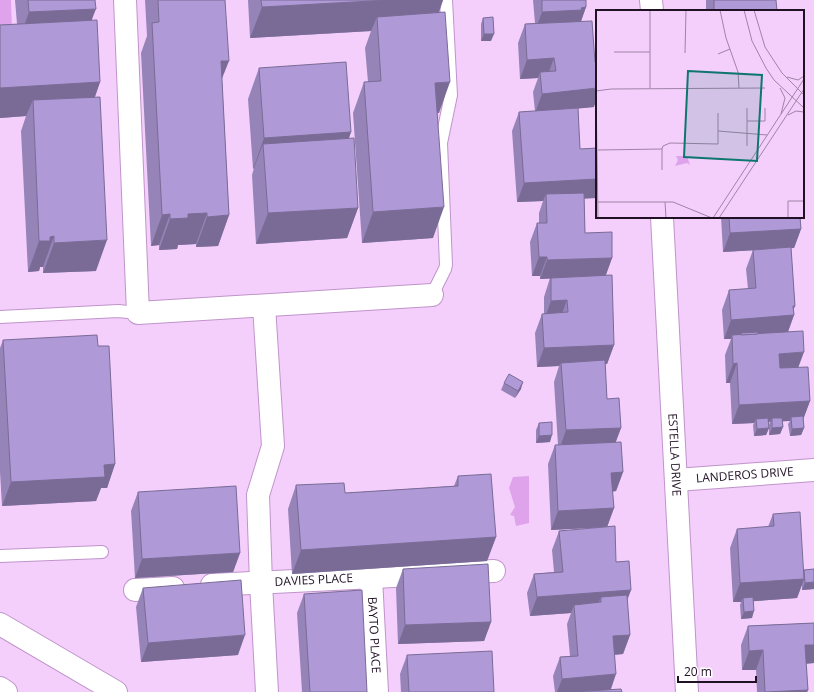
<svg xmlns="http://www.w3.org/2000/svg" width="814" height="692" font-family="'Open Sans',sans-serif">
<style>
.water{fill:#dea3eb}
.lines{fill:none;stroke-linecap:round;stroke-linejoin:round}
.lane-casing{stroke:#c094ca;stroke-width:14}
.street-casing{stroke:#c094ca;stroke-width:24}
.primary-casing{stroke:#c094ca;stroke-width:24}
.lane{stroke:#fff;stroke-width:12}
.street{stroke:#fff;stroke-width:22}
.primary{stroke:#fff;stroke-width:22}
.wall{fill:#9684b9}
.shaded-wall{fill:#7a6b96}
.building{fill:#af99d7;stroke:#7a6b96}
.labels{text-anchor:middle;stroke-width:3;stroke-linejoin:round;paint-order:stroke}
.street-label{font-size:12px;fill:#211125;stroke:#fff}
.inset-road{fill:none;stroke:#a083a6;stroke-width:1}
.view{fill:#0f766e;fill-opacity:0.15;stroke:#0f766e;stroke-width:2}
.inset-edge{fill:none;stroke:#211125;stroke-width:2}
</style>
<rect width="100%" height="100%" fill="#f4cffc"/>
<!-- water -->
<g class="water">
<polygon points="0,0 11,0 12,30 0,31"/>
<polygon points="529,476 529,523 516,526 514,516 510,515 515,507 509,488 513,477"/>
</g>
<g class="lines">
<!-- lane casing -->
<g class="lane-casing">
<g id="lane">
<polyline points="432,295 445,269 446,265 441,143 451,95 446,0"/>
<polyline points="0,317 118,311 138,313"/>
<polyline points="0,556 102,552"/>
</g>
</g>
<!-- street casing -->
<g class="street-casing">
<g id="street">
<polyline points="125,0 138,313 432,295"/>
<polyline points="651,0 652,11"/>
<path id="s1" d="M662 217 687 692"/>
<polyline points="264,306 273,446 258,495 261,583 267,692"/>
<path id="s2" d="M676 480 814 470"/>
<path id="s3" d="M371 578 377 692"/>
<path id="s4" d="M212 585 494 571"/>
<polyline points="135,590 173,588"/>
</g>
</g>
<!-- primary casing -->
<g class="primary-casing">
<g id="primary">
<polyline points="0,624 116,692"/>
<polyline points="0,688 6,692"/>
</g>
</g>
<!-- lane -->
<use href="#lane" class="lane"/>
<!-- street -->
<use href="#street" class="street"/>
<!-- primary -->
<use href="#primary" class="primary"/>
</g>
<!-- wall -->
<g class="wall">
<polygon points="15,0 95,0 92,20 100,82 95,97 96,271 43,273 43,267 40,267 39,271 28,272 21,131 26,116 0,118 0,25 17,24"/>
<polygon points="145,0 225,0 222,79 229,215 218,246 196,247 196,244 178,245 177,249 159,250 159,245 151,246 141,53 147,36"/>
<polygon points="248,0 443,0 439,13 439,113 437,113 433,238 362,243 353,113 364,82 368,82 365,48 371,31 250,38"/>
<polygon points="533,0 586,0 586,7 581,21 594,107 578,108 580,149 597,148 597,198 584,198 585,233 612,258 606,275 614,345 607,364 605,364 607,399 621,428 615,442 623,472 616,491 612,492 614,508 607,527 551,530 548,464 555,445 558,445 554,382 559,366 537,367 535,333 542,314 544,314 544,297 550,278 540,279 540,276 532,276 530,242 537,223 539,223 539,213 543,201 517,202 512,131 519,112 535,111 533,92 538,78 520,79 518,43 525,24 535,23"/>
<polygon points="706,0 714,0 777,11 706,11"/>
<polygon points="483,18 491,41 481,41 481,24"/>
<polygon points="259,68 351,132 349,138 358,208 347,238 256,244 252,175 254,168 253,169 248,99"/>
<polygon points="721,217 800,217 801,229 794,248 791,248 795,306 793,310 794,315 788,332 798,367 810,401 803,419 804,428 801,435 790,436 788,424 790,421 783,421 783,427 780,434 769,435 769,425 770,422 768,422 769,428 766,435 754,436 753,425 754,423 732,424 730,383 726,383 725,355 731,339 724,339 722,310 729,290 748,289 746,269 753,250 723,252"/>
<polygon points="3,340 98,346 115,464 107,488 101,488 96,501 2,506 0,472 0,348"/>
<polygon points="504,383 521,389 515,398 501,390"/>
<polygon points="539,423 550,442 536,443 536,430"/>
<polygon points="458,476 496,537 487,561 292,574 288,509 296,485 345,493 454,486"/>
<polygon points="138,492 240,553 233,572 135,578 131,511"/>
<polygon points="773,514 804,571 804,570 814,569 814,589 802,590 802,585 797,598 753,601 752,618 741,619 740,605 741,602 733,602 730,548 737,529 768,527"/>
<polygon points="559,531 616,562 631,590 627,599 630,635 623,654 615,655 610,690 622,692 555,692 553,676 560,657 570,656 567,624 571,613 530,616 527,593 534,574 554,572 552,550"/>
<polygon points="403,569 491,622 484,641 398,644 396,588"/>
<polygon points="143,588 238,655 141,662 136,607"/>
<polygon points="304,594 367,692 302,692 297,613"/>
<polygon points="814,623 814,663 806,664 808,690 807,692 757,692 756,670 742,670 741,645 748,626"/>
<polygon points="407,655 494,692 401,692 400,674"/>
</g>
<!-- shaded-wall -->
<g class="shaded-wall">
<polygon points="390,0 443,0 433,28 377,17 371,31 250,38 262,7"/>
<polygon points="586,7 579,27 535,31 542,12"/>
<polygon points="96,9 84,39 18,43 29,12"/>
<polygon points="484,34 494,34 491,41 481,41"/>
<polygon points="554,58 547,77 540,72 538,78 520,79 527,60"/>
<polygon points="221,61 229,61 217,91"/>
<polygon points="100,82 89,113 33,100 26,116 0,118 0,88"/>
<polygon points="450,82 439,113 424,114 435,83"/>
<polygon points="597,88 597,98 594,107 535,113 542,94"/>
<polygon points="351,132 340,163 263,144 254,168 253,169 264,138"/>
<polygon points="597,179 597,198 546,201 546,194 543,201 517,202 524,183"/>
<polygon points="444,207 433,238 362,243 373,212"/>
<polygon points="358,208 347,238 256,244 268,213"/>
<polygon points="207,213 196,244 178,245 177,249 159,250 170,219 188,214"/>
<polygon points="170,214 159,245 151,246 162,215"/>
<polygon points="229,215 218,246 196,247 207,217"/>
<polygon points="801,229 794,248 723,252 730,233"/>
<polygon points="54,236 43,267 40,267 39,271 28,272 39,241 50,237"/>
<polygon points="107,240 96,271 43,273 54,243"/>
<polygon points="539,257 547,257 540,276 532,276"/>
<polygon points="612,258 605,277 540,279 547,260"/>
<polygon points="567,300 560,319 544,320 551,301"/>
<polygon points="793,306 795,306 791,315 794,315 787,334 742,338 741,333 739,338 732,335 731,339 724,339 731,320"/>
<polygon points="614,345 607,364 561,366 561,363 559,366 537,367 544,348"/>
<polygon points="804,352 797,371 772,373 779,354"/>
<polygon points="737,363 730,383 726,383 733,364"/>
<polygon points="523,382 521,389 515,398 518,391"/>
<polygon points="810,401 803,420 791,417 790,421 772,422 772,418 770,422 756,423 756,419 754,423 732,424 739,405"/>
<polygon points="783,427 780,434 769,435 772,428"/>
<polygon points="621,428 614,447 559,450 566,430"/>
<polygon points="769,428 766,435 754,436 757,429"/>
<polygon points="804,428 801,435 790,436 792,429"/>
<polygon points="552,435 550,442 536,443 539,436"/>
<polygon points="115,464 107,488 101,488 96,501 2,506 11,482 104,465"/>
<polygon points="623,472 616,491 604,492 611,473"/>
<polygon points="614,508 607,527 551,530 558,511"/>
<polygon points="496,537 487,561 292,574 301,550"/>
<polygon points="240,553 233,572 135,578 142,559"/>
<polygon points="804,579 797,598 743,602 743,598 741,602 733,602 740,583"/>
<polygon points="814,582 814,589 802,590 805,583"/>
<polygon points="631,590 624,609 601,602 601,597 595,611 574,605 571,613 530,616 537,597"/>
<polygon points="754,611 752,618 741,619 744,612"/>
<polygon points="491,622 484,641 398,644 405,625"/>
<polygon points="245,635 238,655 141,662 148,643"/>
<polygon points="630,635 623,654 606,655 613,636"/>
<polygon points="805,645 814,645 814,663 798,664"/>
<polygon points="763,650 756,670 742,670 749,651"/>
<polygon points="616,674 610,692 557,692 562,679"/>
<polygon points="808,690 807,692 765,692"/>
</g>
<!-- building -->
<g class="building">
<polygon points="28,0 95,0 96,9 29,12"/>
<polygon points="158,0 225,0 229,61 221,61 229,215 207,217 207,213 188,214 188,218 170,219 170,214 162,215 152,23 159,22"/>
<polygon points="261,0 390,0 262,7"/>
<polygon points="542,0 586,0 586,7 581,8 582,10 542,12"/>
<polygon points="714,0 776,0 777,11 736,11 736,10 714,11"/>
<polygon points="445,12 450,82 435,83 444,207 373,212 364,82 381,81 377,17"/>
<polygon points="493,17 494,34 484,34 483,18"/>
<polygon points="97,20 100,82 0,88 0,25"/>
<polygon points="592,21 595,62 597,62 597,88 542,94 540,72 556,71 554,58 527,60 525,24"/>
<polygon points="346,62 351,132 264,138 259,68"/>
<polygon points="100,97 107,240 54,243 54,236 50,237 50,241 39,241 33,100"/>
<polygon points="578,108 580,149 597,148 597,179 524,183 519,112"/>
<polygon points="354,138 358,208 268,213 263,144"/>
<polygon points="584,193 585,233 612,232 612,258 547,260 547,257 539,257 537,223 547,223 546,194"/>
<polygon points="729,217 800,217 801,229 730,233"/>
<polygon points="791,247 795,306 793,306 794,315 731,320 729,290 756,288 753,250"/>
<polygon points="612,275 614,345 544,348 542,314 568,312 567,300 551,301 551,278"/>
<polygon points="803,331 804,352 779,354 780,368 808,367 810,401 739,405 737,363 733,364 732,335"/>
<polygon points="758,332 758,334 741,335 741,333"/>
<polygon points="97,335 98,346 109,346 115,464 104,465 105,477 11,482 3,340"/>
<polygon points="605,360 607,399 619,398 621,428 566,430 561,363"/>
<polygon points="509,374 523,382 518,391 504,383"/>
<polygon points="803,416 804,428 792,429 791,417"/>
<polygon points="768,418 769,428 757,429 756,419"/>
<polygon points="772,418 782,418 783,427 772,428"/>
<polygon points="552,422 552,435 539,436 539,423"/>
<polygon points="621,442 623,472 611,473 614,508 558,511 555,445"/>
<polygon points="491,474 496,537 301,550 296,485 344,483 345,493 458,486 458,476"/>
<polygon points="236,486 240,553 142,559 138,492"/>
<polygon points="800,512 804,579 740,583 737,529 774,526 773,514"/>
<polygon points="615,526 616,562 629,561 631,590 537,597 534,574 563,572 559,531"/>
<polygon points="488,564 491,622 405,625 403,569"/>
<polygon points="814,569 814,582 805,583 804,570"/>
<polygon points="241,580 245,635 148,643 143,588"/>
<polygon points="362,590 367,692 310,692 304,594"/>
<polygon points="627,595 630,635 613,636 616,674 562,679 560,657 578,656 574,605 601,602 601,597"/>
<polygon points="753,597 754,611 744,612 743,598"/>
<polygon points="814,623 814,645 805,645 808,690 765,692 763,650 749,651 748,626"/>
<polygon points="492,651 494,692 409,692 407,655"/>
<polygon points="621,689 622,692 571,692"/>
</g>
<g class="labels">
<!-- street labels -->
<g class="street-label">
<text dy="4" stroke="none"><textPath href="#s1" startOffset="238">ESTELLA DRIVE</textPath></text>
<text dy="4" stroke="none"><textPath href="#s2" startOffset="69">LANDEROS DRIVE</textPath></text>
<text dy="4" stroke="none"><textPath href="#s4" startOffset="102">DAVIES PLACE</textPath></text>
<text dy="4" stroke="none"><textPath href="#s3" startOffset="57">BAYTO PLACE</textPath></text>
</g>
</g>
<!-- overview -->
<g transform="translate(596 10)">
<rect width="208" height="208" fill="#f4cffc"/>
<path d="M80 146H91L94 155 91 153 79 156 82 150Z" fill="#dea3eb"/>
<path class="inset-road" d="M54 0V78M124 0 130 28 142 62 143 78M148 0 156 31 170 58 178 70 208 98M158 0 169 37 186 63 208 85M18 42H54M89 43 90 0M122 44 134 39M191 67 202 70 208 66M184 78 189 88 185 104M0 81 15 79 169 78M0 81 2 208M151 98V136M192 105 200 101 208 102M151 111H169V98M122 121 171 125M66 139 67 136 74 133 122 134V103M2 140 66 139V160M2 192H77L116 208M69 192 70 208M117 208 208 69M123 208 208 79M192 208V191H208"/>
<path class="view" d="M92 61 166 65 161 151 88 147Z"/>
<rect width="208" height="208" class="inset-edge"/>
</g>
<!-- scale -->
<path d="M678 676v6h78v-6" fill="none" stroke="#211125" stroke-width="2"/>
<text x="684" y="676" font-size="12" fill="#211125" stroke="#ffffff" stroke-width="3" paint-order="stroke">20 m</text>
</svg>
